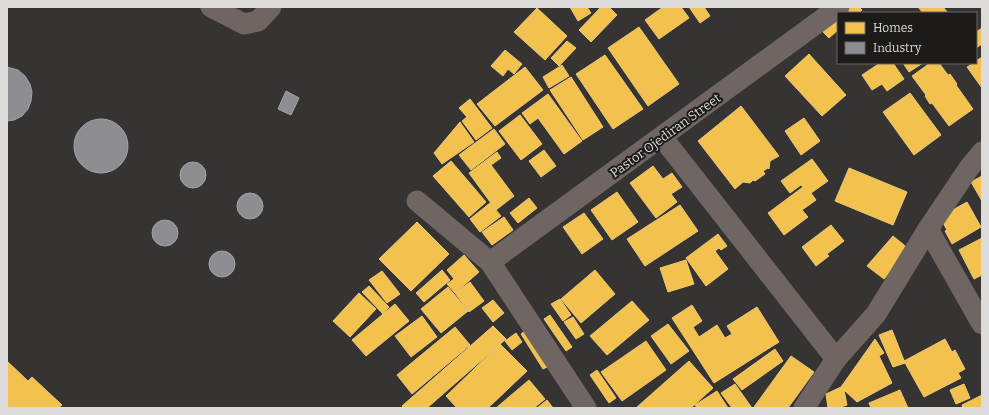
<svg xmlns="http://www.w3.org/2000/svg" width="989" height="415" font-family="Bitter,serif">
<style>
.homes{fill:#f2c14e;stroke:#ecc878}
.industry{fill:#8d8d92;stroke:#a5a4a8}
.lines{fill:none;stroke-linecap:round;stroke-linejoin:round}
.minor{stroke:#6f6563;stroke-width:21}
.labels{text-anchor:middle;stroke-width:4;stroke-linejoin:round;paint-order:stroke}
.street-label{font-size:13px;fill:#dddada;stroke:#1d1a1a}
</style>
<rect width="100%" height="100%" fill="#363333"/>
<!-- homes -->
<g class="homes">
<polygon points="570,7 587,7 591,13 578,21"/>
<polygon points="601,7 609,7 617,15 591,42 579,30"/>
<polygon points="663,7 681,7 689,18 659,39 645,20"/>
<polygon points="689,7 704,7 710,16 700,23"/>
<polygon points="849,7 859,7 862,10 859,13 842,13"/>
<polygon points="918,7 943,7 948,13 923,13"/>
<polygon points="537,8 567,36 545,60 514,32"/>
<polygon points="838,16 838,30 829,38 821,30"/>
<polygon points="639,27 679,84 648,106 608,48"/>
<polygon points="982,28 982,44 976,48 976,32"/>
<polygon points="567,41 576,48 559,66 551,58"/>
<polygon points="505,50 522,64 514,74 508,69 503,76 491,66"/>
<polygon points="809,54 846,95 822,116 785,76"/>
<polygon points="605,55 643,109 613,129 576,74"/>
<polygon points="982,57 982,88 967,67 974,63 976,63 976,61"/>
<polygon points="880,63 893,63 904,79 887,91 882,84 872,90 862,75"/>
<polygon points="903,63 923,63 909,72"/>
<polygon points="930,63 939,63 948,75 950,74 957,84 956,85 973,109 949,126 932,103 930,104 925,96 926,95 912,76"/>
<polygon points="562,65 569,76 549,88 543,77"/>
<polygon points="525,67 543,90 495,126 477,104"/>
<polygon points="571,77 603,127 583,140 550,90"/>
<polygon points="910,93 941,135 914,155 883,112"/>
<polygon points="548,94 582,141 564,154 538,118 530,124 522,113"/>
<polygon points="470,99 492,128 476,140 462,121 467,117 459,108"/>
<polygon points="741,106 779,156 770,161 769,169 768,168 763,171 765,174 755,181 753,180 750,183 743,182 735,189 698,141"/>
<polygon points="520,115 542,144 521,160 499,131"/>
<polygon points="804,118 820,141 801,155 785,131"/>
<polygon points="460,122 474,142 442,164 434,153"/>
<polygon points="494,129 505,144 471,170 459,155"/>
<polygon points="544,150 556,166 541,177 529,161"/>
<polygon points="497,152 501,158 491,165 514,196 496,210 469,173"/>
<polygon points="812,159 828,181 811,193 816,200 802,210 808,217 784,235 768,213 803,187 801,185 790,193 781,181"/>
<polygon points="451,161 486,202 469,217 433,176"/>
<polygon points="653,166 663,179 672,173 682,187 671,194 677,202 656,218 630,183"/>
<polygon points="849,168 907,192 893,225 835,201"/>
<polygon points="982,176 982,201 971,182"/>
<polygon points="617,192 638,222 612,240 591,210"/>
<polygon points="529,198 537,208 518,223 510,213"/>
<polygon points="967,202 981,227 952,244 945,231 947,230 940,217"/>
<polygon points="490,203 501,216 480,232 470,219"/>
<polygon points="680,205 698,231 645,266 627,239"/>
<polygon points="584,213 603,239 582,254 563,227"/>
<polygon points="504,217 513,230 492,245 482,232"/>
<polygon points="417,222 449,254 411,291 379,259"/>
<polygon points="831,225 844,241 827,254 829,256 816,266 802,247"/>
<polygon points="718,234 727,246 721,250 719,248 715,251 728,269 706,286 686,258"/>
<polygon points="893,236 909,249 884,279 867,266"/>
<polygon points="982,238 982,275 974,279 959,250"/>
<polygon points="464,255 479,272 455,293 447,284 454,279 447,270"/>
<polygon points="686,260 694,284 668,292 660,268"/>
<polygon points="442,270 450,280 424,302 416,293"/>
<polygon points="595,270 615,294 581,323 561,299"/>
<polygon points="382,271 400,294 387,303 369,280"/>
<polygon points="470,282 484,301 469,312 455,293"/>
<polygon points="369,286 389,307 383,314 362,292"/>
<polygon points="448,287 468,311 441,333 421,309"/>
<polygon points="359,293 376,309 350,337 333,321"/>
<polygon points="560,299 571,315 563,321 551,304"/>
<polygon points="493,300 504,313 493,322 482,308"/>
<polygon points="632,301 649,320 607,355 590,336"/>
<polygon points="395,304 409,321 366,356 352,340"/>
<polygon points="692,305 702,321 693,327 699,337 717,325 725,338 732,334 727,326 757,307 779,342 714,383 672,318"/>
<polygon points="550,315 572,347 566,351 544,319"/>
<polygon points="422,316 437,337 411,357 395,336"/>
<polygon points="573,317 584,334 576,339 564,322"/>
<polygon points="668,324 689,351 671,364 651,336"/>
<polygon points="493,326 506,339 427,408 404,408 402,406"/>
<polygon points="455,327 470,345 412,394 397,375"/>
<polygon points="526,330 549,366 543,369 521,334"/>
<polygon points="892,330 905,363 893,367 879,335"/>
<polygon points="516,333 522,342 512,350 505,341"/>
<polygon points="875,339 884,353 879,356 892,383 857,402 844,390 847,405 838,408 828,408 826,394 841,387"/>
<polygon points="945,339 952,352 955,350 965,369 958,373 961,378 924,397 904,361"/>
<polygon points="646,341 666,370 622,401 601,372"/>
<polygon points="500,344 527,371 488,408 457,408 446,396"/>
<polygon points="775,349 783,361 742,390 733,379"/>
<polygon points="791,356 814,372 788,408 755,408 754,407"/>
<polygon points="7,361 28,381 32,377 62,405 58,408 7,408"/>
<polygon points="689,361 713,388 691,408 638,408 637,407"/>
<polygon points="597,370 616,398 609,403 590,375"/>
<polygon points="529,380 545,399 534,408 496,408"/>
<polygon points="735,384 752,408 732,408 721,393"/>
<polygon points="964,384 970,398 956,404 950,390"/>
<polygon points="900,390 908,408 871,408 869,403"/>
<polygon points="717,391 728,408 697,408 695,405"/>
<polygon points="982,395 982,408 963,408 962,405"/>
<polygon points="547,400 553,408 537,408"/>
</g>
<!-- industry -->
<g class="industry">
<polygon points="7,67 18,70 25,76 30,84 32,92 31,101 28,109 22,116 14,120 7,121"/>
<polygon points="286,91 299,98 291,115 278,109"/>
<circle cx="101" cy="146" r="27"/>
<circle cx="193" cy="175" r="13"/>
<circle cx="250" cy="206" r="13"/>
<circle cx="165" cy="233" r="13"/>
<circle cx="222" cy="264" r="13"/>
</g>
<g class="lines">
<!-- minor -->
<g class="minor">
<polyline points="211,7 244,24 258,21 271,7"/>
<polyline points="662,137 836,359"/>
<polyline points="417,201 490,262 586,408"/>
<polyline points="928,229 982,324"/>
<polyline points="490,262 839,7"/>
<polyline points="804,408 836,359 876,314 928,229 969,168 982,152"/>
</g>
</g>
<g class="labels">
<!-- street labels -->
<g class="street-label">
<text transform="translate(665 135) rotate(-36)" y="5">Pastor Ojediran Street</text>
</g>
</g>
<!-- border -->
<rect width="989" height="415" fill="none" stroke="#dddada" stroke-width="16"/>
<!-- legend -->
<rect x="837" y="12" width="140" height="52" fill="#1d1a1a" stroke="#6a6767"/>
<rect x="845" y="22" width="20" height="12" fill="#f2c14e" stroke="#6a6767"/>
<text x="873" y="32" font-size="12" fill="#dddada">Homes</text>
<rect x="845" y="42" width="20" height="12" fill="#8d8d92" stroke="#6a6767"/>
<text x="873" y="52" font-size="12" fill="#dddada">Industry</text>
</svg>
